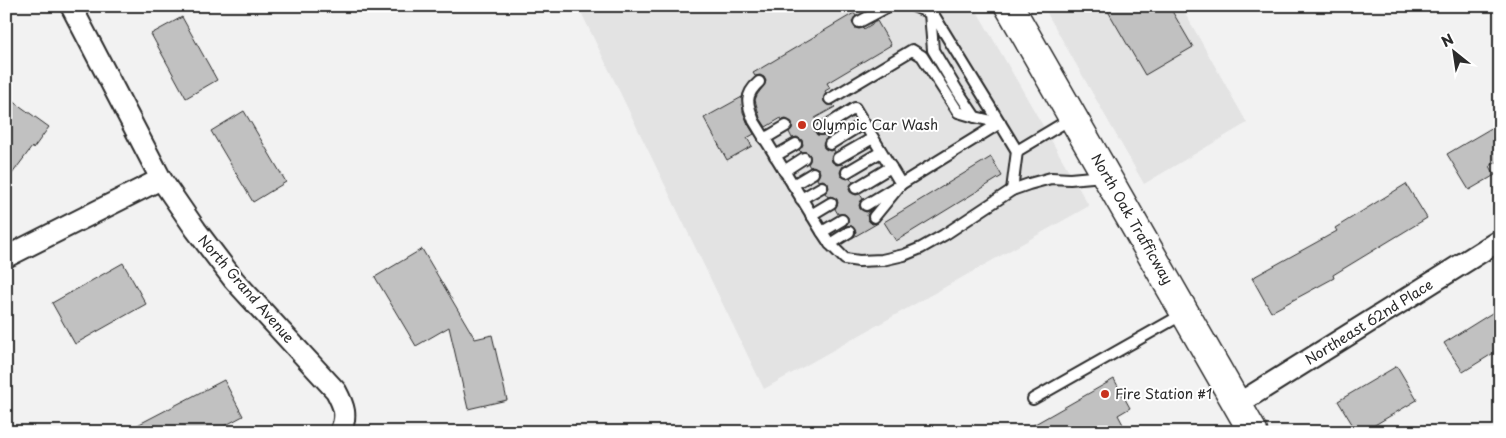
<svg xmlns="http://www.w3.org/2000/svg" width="1506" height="438" font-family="'Playpen Sans',sans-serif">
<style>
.built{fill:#e3e3e3}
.building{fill:#c1c1c1;stroke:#2b2b2b}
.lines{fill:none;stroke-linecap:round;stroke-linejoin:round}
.service-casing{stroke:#2b2b2b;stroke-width:14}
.minor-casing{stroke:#2b2b2b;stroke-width:24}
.secondary-casing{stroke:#2b2b2b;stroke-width:31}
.service{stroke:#fff;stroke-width:10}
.minor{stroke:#fff;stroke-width:20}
.secondary{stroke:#fff;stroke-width:28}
.poi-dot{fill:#c8321e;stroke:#fff;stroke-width:2}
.labels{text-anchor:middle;stroke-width:4;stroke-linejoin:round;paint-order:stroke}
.poi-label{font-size:14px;fill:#2b2b2b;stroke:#fff;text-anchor:start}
.street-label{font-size:14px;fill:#2b2b2b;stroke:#fff}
</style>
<rect width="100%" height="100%" fill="#f2f2f2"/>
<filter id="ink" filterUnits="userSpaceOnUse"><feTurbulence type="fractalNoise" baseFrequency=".02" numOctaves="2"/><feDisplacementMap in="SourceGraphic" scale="10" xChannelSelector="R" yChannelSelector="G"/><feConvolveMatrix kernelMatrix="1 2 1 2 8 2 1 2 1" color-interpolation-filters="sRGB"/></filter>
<g filter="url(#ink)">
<!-- built -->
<g class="built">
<polygon points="578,6 974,6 1089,206 764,389"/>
<polygon points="1043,6 1181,6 1247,123 1144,184"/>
</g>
<!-- building -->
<g class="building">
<polygon points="1105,6 1169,6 1193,47 1145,75"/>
<polygon points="854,13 856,16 852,22 855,28 859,29 863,28 864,29 877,21 891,45 827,83 830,88 825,91 826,93 824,96 824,102 827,105 833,105 835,107 815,118 818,123 814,129 817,135 825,135 827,138 823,144 824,148 830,151 834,150 835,152 831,157 832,162 837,165 842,164 843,166 840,172 841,176 847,179 850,178 853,182 849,188 850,192 856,195 860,194 863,199 859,205 860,209 866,212 870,211 867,215 868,220 872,224 878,223 852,238 855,235 856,231 852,226 845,226 848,223 848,217 845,214 838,214 835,209 838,203 837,199 831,196 828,197 825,193 829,188 828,183 823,180 818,181 817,179 820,173 819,169 813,166 810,167 808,164 810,161 810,155 807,152 801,152 799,150 803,145 802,140 797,137 792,138 789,132 792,129 792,122 786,119 782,120 781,118 766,127 760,118 755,100 757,95 765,84 766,81 764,77 760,75 755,76 753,73"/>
<polygon points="182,17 217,80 186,98 151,34"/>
<polygon points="6,96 49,127 33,149 32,147 6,182"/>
<polygon points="742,97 743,112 748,124 754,134 747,138 752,146 727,160 704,118"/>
<polygon points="244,111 286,182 253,202 211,131"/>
<polygon points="1500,123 1500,160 1490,166 1495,175 1469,190 1447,154"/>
<polygon points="991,157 1002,176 896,241 884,222"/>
<polygon points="1406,184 1427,218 1333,275 1334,278 1271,312 1252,278 1337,231 1335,228"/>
<polygon points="422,249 475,339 492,335 507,400 468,409 449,327 416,346 375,277"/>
<polygon points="123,263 146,304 75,344 52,303"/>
<polygon points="1500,308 1500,349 1463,372 1444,343"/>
<polygon points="1397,366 1417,400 1363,432 1357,432 1338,401"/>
<polygon points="1114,379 1130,408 1118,415 1127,432 1021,432"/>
<polygon points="224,380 243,416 213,432 124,432"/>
</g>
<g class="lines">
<!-- service casing -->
<g class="service-casing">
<g id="service">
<polyline points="913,6 933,14 1000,123"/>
<polyline points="930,13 933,50 957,90 975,117 1000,123"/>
<polyline points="859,22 889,6"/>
<path d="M759 82C744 95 747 104 754 121L822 232 830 244 845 259 859 261 882 260 904 255 921 248 944 235 1012 190 1029 184 1051 178 1070 179 1103 176"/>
<polyline points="830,99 912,50 922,56 958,112 975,117"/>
<polyline points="821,129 855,108 901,184 1000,123 1017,151 1072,118"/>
<polyline points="764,139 786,126"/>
<polyline points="830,144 864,123"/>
<polyline points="775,156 796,144"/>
<polyline points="838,158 873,138"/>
<polyline points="784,171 804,158"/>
<polyline points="847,172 881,152"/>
<polyline points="793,185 813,173"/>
<polyline points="856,188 891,167"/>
<polyline points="1012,190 1017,151"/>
<polyline points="801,199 822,187"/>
<polyline points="866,205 894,188"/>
<polyline points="811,215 831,203"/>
<polyline points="874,217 901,184"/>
<polyline points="822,232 842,220"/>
<polyline points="830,244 849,232"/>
<polyline points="1033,399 1185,313"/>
</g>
</g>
<!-- minor casing -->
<g class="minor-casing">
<g id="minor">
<path d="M71 6 161 179 196 230 234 280 336 391C344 406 348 416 340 432"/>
<polyline points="6,257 161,179"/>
<polyline points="1238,404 1500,240"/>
</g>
</g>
<!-- secondary casing -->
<g class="secondary-casing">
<polyline id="secondary" points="1009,6 1253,432"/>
</g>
<!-- service -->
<use href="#service" class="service"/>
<!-- minor -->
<use href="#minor" class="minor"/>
<!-- secondary -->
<use href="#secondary" class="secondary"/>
</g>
</g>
<!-- markers -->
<g class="poi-dot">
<circle cx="802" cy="125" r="5"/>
<circle cx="1105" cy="394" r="5"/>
</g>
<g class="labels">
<!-- poi labels -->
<g class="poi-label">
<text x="812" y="130">Olympic Car Wash</text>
<text x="1115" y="399">Fire Station #1</text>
</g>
<!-- street labels -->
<g class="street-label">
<text transform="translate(1132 219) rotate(60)" y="5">North Oak Trafficway</text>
<text transform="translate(246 289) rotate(49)" y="5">North Grand Avenue</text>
<text transform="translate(1369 322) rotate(-32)" y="5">Northeast 62nd Place</text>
</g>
</g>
<!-- margin -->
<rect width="1506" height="438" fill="none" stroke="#fff" stroke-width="25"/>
<rect x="12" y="12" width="1481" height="413" fill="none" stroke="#2b2b2b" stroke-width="2" filter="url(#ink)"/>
<!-- north arrow -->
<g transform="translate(1454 52) rotate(330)" stroke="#ffffff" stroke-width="4" paint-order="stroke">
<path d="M0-4L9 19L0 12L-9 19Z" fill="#2b2b2b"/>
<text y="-8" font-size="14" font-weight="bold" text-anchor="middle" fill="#2b2b2b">N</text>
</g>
</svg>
